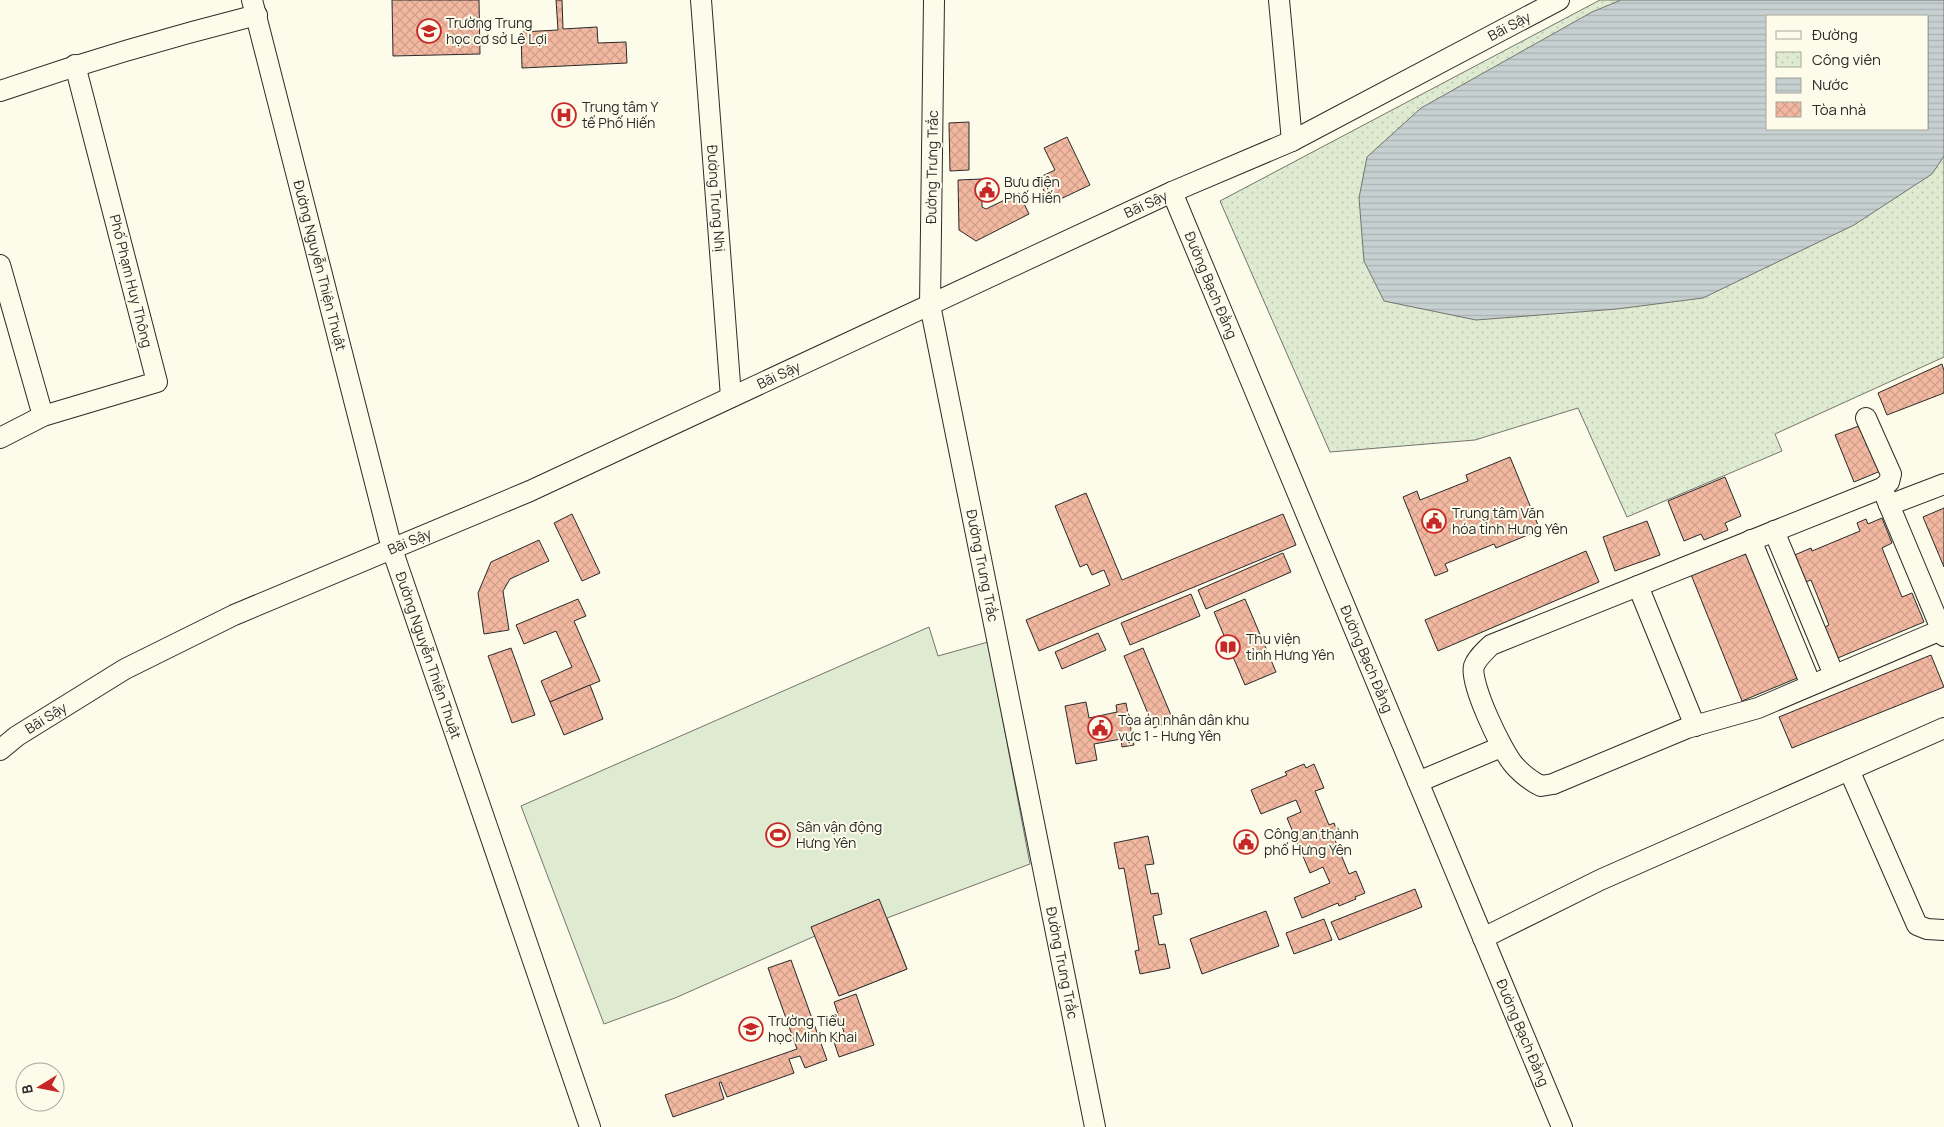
<svg xmlns="http://www.w3.org/2000/svg" width="1944" height="1127" font-family="Manrope,sans-serif">
<style>
.grass{fill:#deebd1;stroke:#74746e}
.park{fill:url(#park-dots);stroke:#74746e;fill-rule:evenodd}
.water{fill:url(#water-rules);stroke:#74746e;fill-rule:evenodd}
.building{fill:url(#building-cross-hatch);stroke:#2b2b2b}
.lines{fill:none;stroke-linecap:round;stroke-linejoin:round}
.minor-casing{stroke:#2b2b2b;stroke-width:22}
.minor{stroke:#fdfbea;stroke-width:20}
.labels{text-anchor:middle;stroke-width:4;stroke-linejoin:round;paint-order:stroke}
.poi-label{font-size:14px;fill:#2b2b2b;stroke:#fdfbea;text-anchor:start}
.street-label{font-size:14px;fill:#2b2b2b;stroke:#fdfbea}
</style>
<defs>
<pattern id="park-dots" width="8" height="8" patternUnits="userSpaceOnUse" patternTransform="scale(1.25)"><rect width="8" height="8" fill="#deebd1"/><path d="M2 2h.1M6 6h.1" fill="none" stroke="#bfcab4" stroke-width="1.8" stroke-linecap="round"/></pattern>
<pattern id="water-rules" width="6" height="5" patternUnits="userSpaceOnUse" patternTransform="scale(1.25)"><rect width="6" height="5" fill="#c7d0d0"/><path d="M0 2.5h6" fill="none" stroke="#abb3b3"/></pattern>
<pattern id="building-cross-hatch" width="8" height="8" patternUnits="userSpaceOnUse" patternTransform="scale(1.25)"><rect width="8" height="8" fill="#f2b8a0"/><path d="M0 0l8 8M0 8l8-8" fill="none" stroke="#d09e8a"/></pattern>
</defs>
<rect width="100%" height="100%" fill="#fdfbea"/>
<!-- grass -->
<polygon class="grass" points="929,627 938,656 988,642 1030,864 887,918 907,969 839,996 815,936 675,998 604,1024 521,806"/>
<!-- park -->
<path class="park" d="M1600 0H1944V357L1775 434 1782 451 1627 517 1578 408 1475 440 1330 452 1220 201ZM1768 16H1928V129H1768Z"/>
<!-- water -->
<path class="water" d="M1621 0H1944V156L1932 174 1854 225 1703 298 1617 309 1476 320 1384 301 1364 261 1359 198 1367 157 1421 108 1592 12ZM1768 16H1928V129H1768Z"/>
<!-- building -->
<g class="building">
<polygon points="392,0 479,0 480,54 393,56"/>
<polygon points="556,0 562,0 563,29 597,27 598,43 626,42 627,63 522,68 521,32 558,30"/>
<polygon points="969,122 969,170 950,171 949,123"/>
<polygon points="1067,137 1090,185 1050,204 1038,178 1055,170 1044,148"/>
<polygon points="982,179 982,207 986,209 1019,193 1029,214 976,241 959,230 958,180"/>
<polygon points="1942,364 1944,371 1944,393 1887,415 1878,393"/>
<polygon points="1864,424 1883,470 1854,482 1835,435"/>
<polygon points="1510,457 1540,530 1496,548 1494,544 1445,564 1448,571 1435,576 1403,497 1417,491 1420,500 1468,481 1466,475"/>
<polygon points="1725,477 1741,516 1725,523 1728,530 1704,540 1701,534 1684,541 1668,501"/>
<polygon points="1086,493 1122,580 1283,514 1296,545 1039,651 1026,620 1110,585 1104,570 1092,575 1087,564 1080,567 1055,506"/>
<polygon points="1944,508 1944,567 1923,517"/>
<polygon points="572,514 600,573 582,581 554,523"/>
<polygon points="1882,518 1892,543 1882,548 1902,597 1912,593 1924,622 1833,660 1821,629 1829,625 1811,580 1800,584 1790,557 1811,548 1812,551 1860,531 1857,523 1866,519 1868,524"/>
<polygon points="1647,521 1660,555 1615,571 1603,537"/>
<polygon points="539,540 549,561 510,579 503,591 509,630 484,634 478,593 491,562"/>
<polygon points="1750,548 1802,676 1742,701 1690,572"/>
<polygon points="1586,551 1599,582 1438,651 1425,620"/>
<polygon points="1283,553 1291,572 1206,609 1198,590"/>
<polygon points="1191,594 1200,616 1130,645 1121,623"/>
<polygon points="578,599 586,616 574,621 600,681 550,702 541,681 572,667 556,631 524,644 516,625"/>
<polygon points="1245,599 1276,672 1245,685 1214,612"/>
<polygon points="1098,633 1106,650 1062,669 1055,652"/>
<polygon points="511,648 535,715 512,723 488,656"/>
<polygon points="1143,648 1173,720 1154,728 1124,656"/>
<polygon points="1931,655 1944,687 1792,748 1779,717"/>
<polygon points="590,685 603,719 564,735 550,702"/>
<polygon points="1086,702 1089,718 1117,712 1116,705 1126,703 1134,745 1122,747 1121,739 1094,744 1097,760 1076,764 1065,706"/>
<polygon points="1304,764 1306,768 1314,764 1324,788 1315,791 1329,825 1334,823 1340,838 1335,840 1349,874 1356,871 1365,893 1355,897 1356,899 1339,906 1338,903 1302,918 1294,898 1330,883 1323,867 1310,873 1287,818 1301,812 1296,800 1261,814 1251,790 1287,775 1285,772"/>
<polygon points="1148,836 1154,864 1145,865 1151,894 1158,893 1162,914 1153,916 1159,945 1165,944 1170,968 1140,974 1135,951 1139,950 1124,868 1119,869 1114,843"/>
<polygon points="1415,889 1422,907 1339,940 1331,922"/>
<polygon points="879,899 907,969 839,996 811,927"/>
<polygon points="1266,911 1279,946 1202,974 1190,939"/>
<polygon points="1324,919 1332,940 1294,954 1286,933"/>
<polygon points="791,960 827,1060 805,1068 800,1056 789,1059 794,1073 727,1097 721,1082 719,1083 724,1099 673,1117 665,1095 797,1049 768,968"/>
<polygon points="856,994 874,1045 839,1057 832,1036 844,1032 834,1002"/>
</g>
<g class="lines">
<!-- minor casing -->
<g class="minor-casing">
<g id="minor">
<path id="s1" d="M252 0 392 549 590 1127"/>
<path id="s2" d="M701 0 731 397"/>
<path id="s3" d="M934 0 930 305 1095 1127"/>
<polyline points="1279,0 1292,141"/>
<path d="M0 91C85 62 170 37 257 15"/>
<path id="s4" d="M1172 192 1562 1127"/>
<polyline points="0,265 43,416"/>
<path d="M1866 418 1891 474 1889 482 1882 488 1491 645C1484 652 1477 658 1474 666 1469 683 1502 751 1514 765 1522 774 1531 781 1541 786L1553 784 1687 728 1758 708 1941 630"/>
<polyline points="0,438 43,416 157,382 75,65"/>
<polyline points="1882,488 1944,636"/>
<polyline points="1889,505 1944,484"/>
<polyline points="1774,531 1834,675"/>
<polyline points="1751,540 1811,685"/>
<polyline points="1638,586 1695,726"/>
<path id="s5" d="M0 750 17 736 125 669 234 615 530 491 1172 192 1292 141 1559 0"/>
<polyline points="1849,770 1917,925 1927,929 1944,930"/>
<polyline points="1418,782 1501,747"/>
<polyline points="1483,938 1600,880 1944,728"/>
</g>
</g>
<!-- minor -->
<use href="#minor" class="minor"/>
</g>
<!-- icons -->
<defs>
<g id="school-ring" transform="scale(1.25)"><circle r="9.5" fill="#fdfbea" stroke="#c62828" stroke-width="1.5"/><path d="M0-5L7-2L0 1L-7-2ZM-4 1L0 2.5L4 1V4Q0 6-4 4Z" fill="#c62828"/></g>
<g id="hospital-ring" transform="scale(1.25)"><circle r="9.5" fill="#fdfbea" stroke="#c62828" stroke-width="1.5"/><path d="M-5-5h3v3.5h4V-5h3V5h-3V1.5h-4V5h-3Z" fill="#c62828"/></g>
<g id="civic-ring" transform="scale(1.25)"><circle r="9.5" fill="#fdfbea" stroke="#c62828" stroke-width="1.5"/><path d="M-.6-6.5H3V-4.5H.6V-3L4-1V1h2V6H-6V1h2V-1L-.6-3ZM-1.2 2.5V6h2.4V2.5Z" fill="#c62828"/></g>
<g id="library-ring" transform="scale(1.25)"><circle r="9.5" fill="#fdfbea" stroke="#c62828" stroke-width="1.5"/><path d="M-6-4Q-3-5.5-.7-3.5V5Q-3 3-6 4ZM6-4Q3-5.5 .7-3.5V5Q3 3 6 4Z" fill="#c62828"/></g>
<g id="stadium-ring" transform="scale(1.25)"><circle r="9.5" fill="#fdfbea" stroke="#c62828" stroke-width="1.5"/><path d="M0-5a6.5 5 0 1 0 0 10a6.5 5 0 1 0 0-10ZM-3.5-1.8h7v3.6h-7Z" fill="#c62828"/></g>
</defs>
<g fill-rule="evenodd">
<use href="#school-ring" x="429" y="31"/>
<use href="#hospital-ring" x="564" y="115"/>
<use href="#civic-ring" x="987" y="190"/>
<use href="#civic-ring" x="1434" y="521"/>
<use href="#library-ring" x="1228" y="647"/>
<use href="#civic-ring" x="1100" y="728"/>
<use href="#stadium-ring" x="778" y="835"/>
<use href="#civic-ring" x="1246" y="842"/>
<use href="#school-ring" x="751" y="1029"/>
</g>
<g class="labels">
<!-- poi labels -->
<g class="poi-label">
<text x="446" y="28">Trường Trung<tspan x="446" dy="16">học cơ sở Lê Lợi</tspan></text>
<text x="582" y="112">Trung tâm Y<tspan x="582" dy="16">tế Phố Hiến</tspan></text>
<text x="1004" y="187">Bưu điện<tspan x="1004" dy="16">Phố Hiến</tspan></text>
<text x="1452" y="518">Trung tâm Văn<tspan x="1452" dy="16">hóa tỉnh Hưng Yên</tspan></text>
<text x="1246" y="644">Thu viện<tspan x="1246" dy="16">tỉnh Hưng Yên</tspan></text>
<text x="1118" y="725">Tòa án nhân dân khu<tspan x="1118" dy="16">vực 1 - Hưng Yên</tspan></text>
<text x="796" y="832">Sân vận động<tspan x="796" dy="16">Hưng Yên</tspan></text>
<text x="1264" y="839">Công an thành<tspan x="1264" dy="16">phố Hưng Yên</tspan></text>
<text x="768" y="1026">Trường Tiểu<tspan x="768" dy="16">học Minh Khai</tspan></text>
</g>
<!-- street labels -->
<g class="street-label">
<text dy="5" stroke="none"><textPath href="#s5" startOffset="1676">Bãi Sậy</textPath></text>
<text transform="translate(932 167) rotate(-89)" y="5">Đường Trưng Trắc</text>
<text dy="5" stroke="none"><textPath href="#s2" startOffset="199">Đường Trưng Nhị</textPath></text>
<text dy="5" stroke="none"><textPath href="#s5" startOffset="1271">Bãi Sậy</textPath></text>
<text dy="5" stroke="none"><textPath href="#s1" startOffset="274">Đường Nguyễn Thiện Thuật</textPath></text>
<text transform="translate(131 281) rotate(76)" y="5">Phố Phạm Huy Thông</text>
<text dy="5" stroke="none"><textPath href="#s4" startOffset="101">Đường Bạch Đằng</textPath></text>
<text dy="5" stroke="none"><textPath href="#s5" startOffset="866">Bãi Sậy</textPath></text>
<text dy="5" stroke="none"><textPath href="#s5" startOffset="461">Bãi Sậy</textPath></text>
<text dy="5" stroke="none"><textPath href="#s3" startOffset="571">Đường Trưng Trắc</textPath></text>
<text dy="5" stroke="none"><textPath href="#s1" startOffset="679">Đường Nguyễn Thiện Thuật</textPath></text>
<text dy="5" stroke="none"><textPath href="#s4" startOffset="506">Đường Bạch Đằng</textPath></text>
<text dy="5" stroke="none"><textPath href="#s5" startOffset="56">Bãi Sậy</textPath></text>
<text dy="5" stroke="none"><textPath href="#s3" startOffset="976">Đường Trưng Trắc</textPath></text>
<text dy="5" stroke="none"><textPath href="#s4" startOffset="911">Đường Bạch Đằng</textPath></text>
</g>
</g>
<!-- legend -->
<rect x="1766" y="15" width="162" height="115" fill="#fdfbea" stroke="#a9a89e"/>
<rect x="1776" y="31" width="25" height="8" fill="#fdfbea" stroke="#a9a89e"/>
<text x="1812" y="40" font-size="15" fill="#2b2b2b">Đường</text>
<rect x="1776" y="52" width="25" height="15" fill="url(#park-dots)" stroke="#a9a89e"/>
<text x="1812" y="65" font-size="15" fill="#2b2b2b">Công viên</text>
<rect x="1776" y="78" width="25" height="15" fill="url(#water-rules)" stroke="#a9a89e"/>
<text x="1812" y="90" font-size="15" fill="#2b2b2b">Nước</text>
<rect x="1776" y="102" width="25" height="15" fill="url(#building-cross-hatch)" stroke="#a9a89e"/>
<text x="1812" y="115" font-size="15" fill="#2b2b2b">Tòa nhà</text>
<!-- north arrow -->
<g transform="translate(40 1087) rotate(260)"><circle r="24" fill="#fdfbea" stroke="#a9a89e"/>
<path d="M0-4L9 19L0 12L-9 19Z" fill="#c62828"/>
<text y="-8" font-size="14" font-weight="bold" text-anchor="middle" fill="#2b2b2b">B</text>
</g>
</svg>
